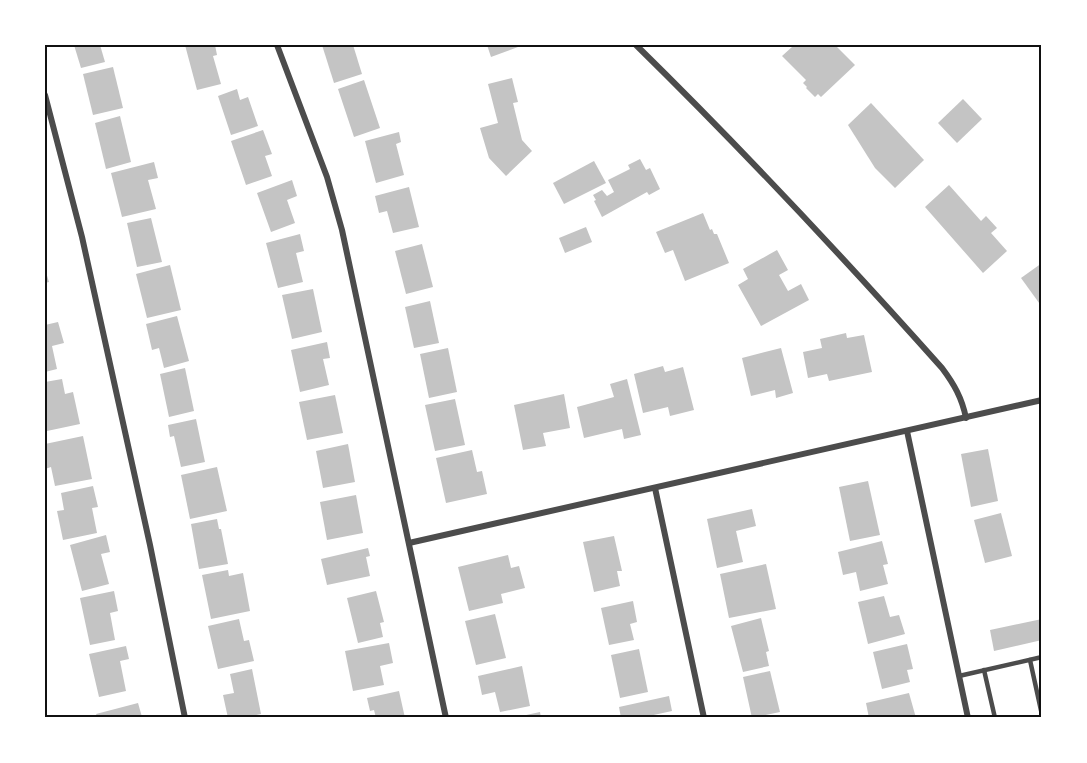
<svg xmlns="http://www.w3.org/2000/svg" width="1087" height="763" font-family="'Sofia Sans Condensed',sans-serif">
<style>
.building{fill:#c4c4c4}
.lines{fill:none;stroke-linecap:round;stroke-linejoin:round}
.service{stroke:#4c4c4c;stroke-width:4.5}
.minor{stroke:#4c4c4c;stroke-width:6}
.neatline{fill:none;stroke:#111;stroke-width:2}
</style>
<rect width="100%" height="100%" fill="#fff"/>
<!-- building -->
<g class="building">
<polygon points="74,45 100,45 105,62 81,68"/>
<polygon points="185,45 215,45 217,55 213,56 221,84 197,90"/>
<polygon points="322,45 353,45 362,74 334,83"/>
<polygon points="487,45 517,45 518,47 491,57"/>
<polygon points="790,45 835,45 855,65 821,97 818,94 815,97 806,88 807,87 803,83 806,80 782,56 792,47"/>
<polygon points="113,67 123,108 93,115 83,74"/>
<polygon points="512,78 518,102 513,103 522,140 532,151 506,176 489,158 480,128 498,123 488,84"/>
<polygon points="364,80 380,128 354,137 338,89"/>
<polygon points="237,89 240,100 248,97 258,126 231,135 218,96"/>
<polygon points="963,99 982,119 957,143 938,123"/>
<polygon points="871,103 924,160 895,188 875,168 848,125"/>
<polygon points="120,116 131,162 106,169 95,123"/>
<polygon points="263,130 272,154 265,156 272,176 246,185 231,141"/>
<polygon points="399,132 401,142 396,144 404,175 376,183 365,141"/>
<polygon points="640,159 646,170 650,168 660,189 649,195 647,192 602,217 594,201 596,200 593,195 602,190 607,196 614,192 608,180 630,169 628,165"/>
<polygon points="594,161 606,183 564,204 553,183"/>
<polygon points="154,162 158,178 148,180 156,209 122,217 111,173"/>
<polygon points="292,180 297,196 287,200 295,223 271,232 257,193"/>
<polygon points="949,185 981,221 986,216 997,228 991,233 1007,251 983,273 925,207"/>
<polygon points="409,187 419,227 393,233 387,211 379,213 375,196"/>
<polygon points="703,213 710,230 712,229 714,234 717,234 729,263 685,281 673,250 665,253 656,232"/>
<polygon points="151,218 162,262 137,267 127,223"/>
<polygon points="586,227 592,242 565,253 559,238"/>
<polygon points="300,234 304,251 296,253 303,282 278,288 266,243"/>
<polygon points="422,244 433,287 406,294 395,251"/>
<polygon points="777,250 788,270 779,275 788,291 801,284 809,300 761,326 738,285 748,279 743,269"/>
<polygon points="1042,263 1042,307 1021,278"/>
<polygon points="170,265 181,310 147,318 136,274"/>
<polygon points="45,269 49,282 45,283"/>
<polygon points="313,289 322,332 292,339 282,295"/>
<polygon points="430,301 439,343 414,348 405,307"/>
<polygon points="177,316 189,361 164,368 159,348 152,350 146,324"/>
<polygon points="58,322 64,343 52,346 57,369 45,372 45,325"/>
<polygon points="846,333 847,338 864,335 872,372 829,381 827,374 808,378 803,352 822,348 820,339"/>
<polygon points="327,342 330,358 323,359 329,385 300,392 291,350"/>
<polygon points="448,348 457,392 429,398 420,354"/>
<polygon points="781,348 793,393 776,398 775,390 751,396 742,358"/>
<polygon points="663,366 665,372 683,367 694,410 670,416 668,407 643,413 634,374"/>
<polygon points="185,368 194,411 169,417 160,374"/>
<polygon points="62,379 65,394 73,392 80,424 47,431 45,421 45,382"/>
<polygon points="627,379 641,435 624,439 622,429 584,438 577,407 614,397 610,384"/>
<polygon points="564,394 570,428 543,433 546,446 523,450 514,405"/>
<polygon points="335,395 343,433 307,440 299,402"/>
<polygon points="455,399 465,445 435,451 425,405"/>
<polygon points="196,419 205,462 181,467 174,436 170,437 168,425"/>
<polygon points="83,436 92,479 55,486 51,467 45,469 45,444"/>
<polygon points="348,444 355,482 323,488 316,451"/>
<polygon points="988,449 998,501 971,507 961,454"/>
<polygon points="472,450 477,472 482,471 487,494 446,503 436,458"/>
<polygon points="217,467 227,511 190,519 181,475"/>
<polygon points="868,481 880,535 850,541 839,487"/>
<polygon points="93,486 98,507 92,508 97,533 63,540 57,511 64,510 61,493"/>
<polygon points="356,495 363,533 327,540 320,502"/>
<polygon points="752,509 756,526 736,531 743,562 717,568 707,519"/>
<polygon points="1001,513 1012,556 985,563 974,520"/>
<polygon points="217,519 219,529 221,529 228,564 199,569 191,524"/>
<polygon points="106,535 110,552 101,554 109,584 82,591 70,545"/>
<polygon points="614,536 622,571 617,571 620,586 594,592 583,542"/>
<polygon points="882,541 888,564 883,565 888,584 860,591 856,572 843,575 838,552"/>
<polygon points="368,548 370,556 366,557 370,576 327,585 321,559"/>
<polygon points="508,555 511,568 519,566 525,588 501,594 503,603 469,611 458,567"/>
<polygon points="766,564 776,609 729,618 720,574"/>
<polygon points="228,570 229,576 243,573 250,611 211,619 202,575"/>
<polygon points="114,591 118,611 110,613 115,640 90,645 80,598"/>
<polygon points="376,591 384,622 380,623 383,637 358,643 347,598"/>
<polygon points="884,596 890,617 899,615 905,634 868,644 858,602"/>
<polygon points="633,601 637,622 630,624 634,640 609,645 601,608"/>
<polygon points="495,614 506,658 476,665 465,621"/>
<polygon points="761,618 769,651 766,652 769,666 743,672 731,626"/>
<polygon points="239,619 244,641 249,640 254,661 218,669 208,626"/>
<polygon points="1042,619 1042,640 994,651 990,630"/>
<polygon points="389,643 393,663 380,666 384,685 353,691 345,651"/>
<polygon points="907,644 913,669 907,670 910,682 882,689 873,652"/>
<polygon points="126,646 129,659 120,661 126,691 99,697 89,654"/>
<polygon points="639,649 648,692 620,698 611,655"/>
<polygon points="522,666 530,706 500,712 495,692 482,695 478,676"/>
<polygon points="252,669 261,714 242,718 228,718 223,695 234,693 230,674"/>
<polygon points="770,671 780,712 752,718 743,677"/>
<polygon points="399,691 405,718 376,718 374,710 370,711 367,698"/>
<polygon points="909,693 916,718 869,718 866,703"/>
<polygon points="669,696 672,711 649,716 649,718 621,718 619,707"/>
<polygon points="138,703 142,717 98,718 96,714"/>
<polygon points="540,712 541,718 517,718 517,717"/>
</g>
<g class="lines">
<!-- service -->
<g class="service">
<polyline points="1030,660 1042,715"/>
<polyline points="984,670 995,718"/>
<polyline points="959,676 1042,657"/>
</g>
<!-- minor -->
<g class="minor">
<polyline points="277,45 327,177 342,230 446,718"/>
<path d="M636 45C742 149 843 257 942 368 954 384 962 398 966 418"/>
<polyline points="45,95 82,237 150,545 185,718"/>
<polyline points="907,431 968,718"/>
<polyline points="655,488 704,718"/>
<polyline points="409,543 1042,400"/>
</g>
</g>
<!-- border -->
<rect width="1087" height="763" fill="none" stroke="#ffffff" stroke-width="93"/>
<rect x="46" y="46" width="994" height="670" class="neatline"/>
</svg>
